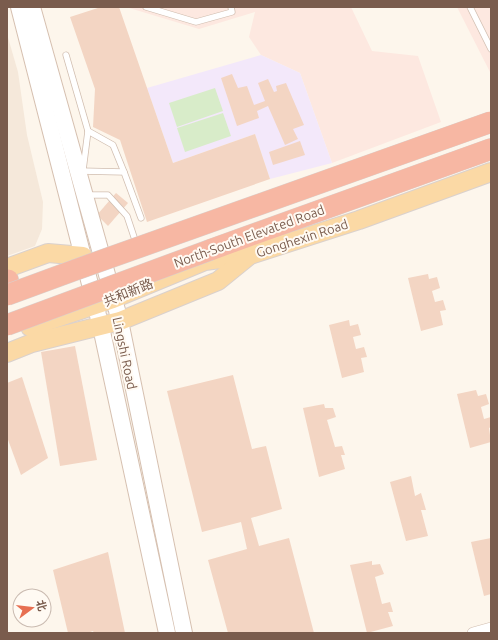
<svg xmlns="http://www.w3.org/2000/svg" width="498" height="640" font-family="Ubuntu,'Noto Sans SC',sans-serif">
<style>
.residential{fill:#f5e8da}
.commercial{fill:#fde8e0}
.education{fill:#f3e8fa}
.green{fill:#d8ecc9}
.building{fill:#f3d5c3}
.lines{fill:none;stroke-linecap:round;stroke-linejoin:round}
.lane-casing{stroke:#d1beb0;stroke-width:7}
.street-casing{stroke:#d1beb0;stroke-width:12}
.secondary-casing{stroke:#d6c0b0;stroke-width:18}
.primary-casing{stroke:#dad1cd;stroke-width:20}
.highway-casing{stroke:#dad1cd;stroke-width:22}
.lane{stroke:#fff;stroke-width:5.5}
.street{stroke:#fff;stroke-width:11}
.secondary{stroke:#fff;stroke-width:16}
.primary{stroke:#fbd9a5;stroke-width:18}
.highway{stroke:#f7b7a3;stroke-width:21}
.highway-bridge-casing{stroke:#dad1cd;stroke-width:22;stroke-linecap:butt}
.highway-bridge{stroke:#f7b7a3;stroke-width:21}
.labels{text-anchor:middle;stroke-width:4;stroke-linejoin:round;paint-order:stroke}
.street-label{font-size:13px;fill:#7a5c4d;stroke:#fffaf3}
</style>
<rect width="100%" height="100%" fill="#fdf6ec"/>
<!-- residential -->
<polygon class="residential" points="7,34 18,72 27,135 43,202 42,229 35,246 7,256"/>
<!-- commercial -->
<g class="commercial">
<polygon points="126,7 351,7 372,51 418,56 441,122 332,163 300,73 261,55 249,37 255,12 199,29"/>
<polygon points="457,7 491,7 491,74"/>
</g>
<!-- education -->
<polygon class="education" points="261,55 300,73 332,163 270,179 255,134 173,163 147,88"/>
<!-- green -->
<g class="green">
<polygon points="215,88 223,111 177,127 169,103"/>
<polygon points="223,113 231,136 185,152 177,128"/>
</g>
<!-- building -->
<g class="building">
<polygon points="101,7 119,7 173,163 255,134 270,179 147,222 120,140 93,127 95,89 70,17"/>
<polygon points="232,74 238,88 247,86 254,105 265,101 258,83 268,79 274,92 277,91 276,86 286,83 304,125 293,129 298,139 285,145 268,106 257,111 259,118 237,126 221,78"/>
<polygon points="300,141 305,155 273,165 269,152"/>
<polygon points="116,193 128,203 108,226 97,215"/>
<polygon points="428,274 429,279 437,277 440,288 432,291 435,302 443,300 446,310 440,311 443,325 421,331 408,278"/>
<polygon points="349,320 350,326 358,324 361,335 353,337 356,349 364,347 367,357 361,358 364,372 342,378 329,325"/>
<polygon points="75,346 97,460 60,466 41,352"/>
<polygon points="233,375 252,449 266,446 282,509 251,518 259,546 289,538 314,633 228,633 208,560 247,549 241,522 202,532 167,391"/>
<polygon points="22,377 48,458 21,475 7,437 7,383"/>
<polygon points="476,390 478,396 486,394 489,404 481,407 484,419 491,417 491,427 489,428 491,442 470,448 457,394"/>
<polygon points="324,404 325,408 333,408 336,417 327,420 335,447 342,446 345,455 341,455 345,469 319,477 303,408"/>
<polygon points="411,476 415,496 421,493 426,510 421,510 428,536 406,541 390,482"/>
<polygon points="491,538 491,594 484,596 471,542"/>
<polygon points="108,552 125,633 94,633 93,631 87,633 68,633 53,570"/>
<polygon points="372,561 372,565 380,564 384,574 375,577 382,604 390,602 393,612 388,612 393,626 367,633 350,565"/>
</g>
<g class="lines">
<!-- lane casing -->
<g class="lane-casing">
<g id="lane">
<polyline points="146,7 196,22 232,12 231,7"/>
<polyline points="470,7 491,49"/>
<polyline points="66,55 88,131 113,145 124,172"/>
<polyline points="83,170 88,131"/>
<polyline points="80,171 124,172 141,218"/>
<polyline points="87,195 108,195 127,216 136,243"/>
</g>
</g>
<!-- street casing -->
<g class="street-casing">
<polyline id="street" points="473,633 491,628"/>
</g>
<!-- secondary casing -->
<g class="secondary-casing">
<g id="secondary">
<polyline points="19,7 101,327 167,633"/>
<polyline points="32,7 120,321 184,633"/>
</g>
</g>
<!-- primary casing -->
<g class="primary-casing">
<g id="primary">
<polyline points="7,268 48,253 83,256"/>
<polyline points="30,327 113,299 205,261 250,255"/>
<polyline points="7,353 32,343 120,321 218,281 250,255 359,220 491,172"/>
</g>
</g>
<!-- highway casing -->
<g class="highway-casing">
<g id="highway">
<polyline points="210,250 491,149"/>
<polyline points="7,280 8,280"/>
</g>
</g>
<!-- lane -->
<use href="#lane" class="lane"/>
<!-- street -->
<use href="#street" class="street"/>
<!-- secondary -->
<use href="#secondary" class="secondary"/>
<!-- primary -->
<use href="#primary" class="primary"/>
<!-- highway -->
<use href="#highway" class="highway"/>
<!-- highway-bridge casing -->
<g class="highway-bridge-casing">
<g id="highway-bridge">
<polyline points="7,295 75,270 491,122"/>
<polyline points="7,325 210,250"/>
</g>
</g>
<!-- highway-bridge -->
<use href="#highway-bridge" class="highway-bridge"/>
</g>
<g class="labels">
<!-- street labels -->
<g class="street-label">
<text transform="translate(249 236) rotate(-20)" y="5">North-South Elevated Road</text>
<text transform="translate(302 238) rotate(-18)" y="5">Gonghexin Road</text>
<text transform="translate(128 292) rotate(-22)" y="5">共和新路</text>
<text transform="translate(125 353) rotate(78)" y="5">Lingshi Road</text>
</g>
</g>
<!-- border -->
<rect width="498" height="640" fill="none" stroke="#7a5c4d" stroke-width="16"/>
<!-- north arrow -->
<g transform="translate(32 608) rotate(75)"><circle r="19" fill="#fffaf3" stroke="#cabbb1"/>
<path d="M0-3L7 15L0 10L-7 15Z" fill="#e76f51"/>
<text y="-6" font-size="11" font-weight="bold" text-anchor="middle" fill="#7a5c4d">北</text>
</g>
</svg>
